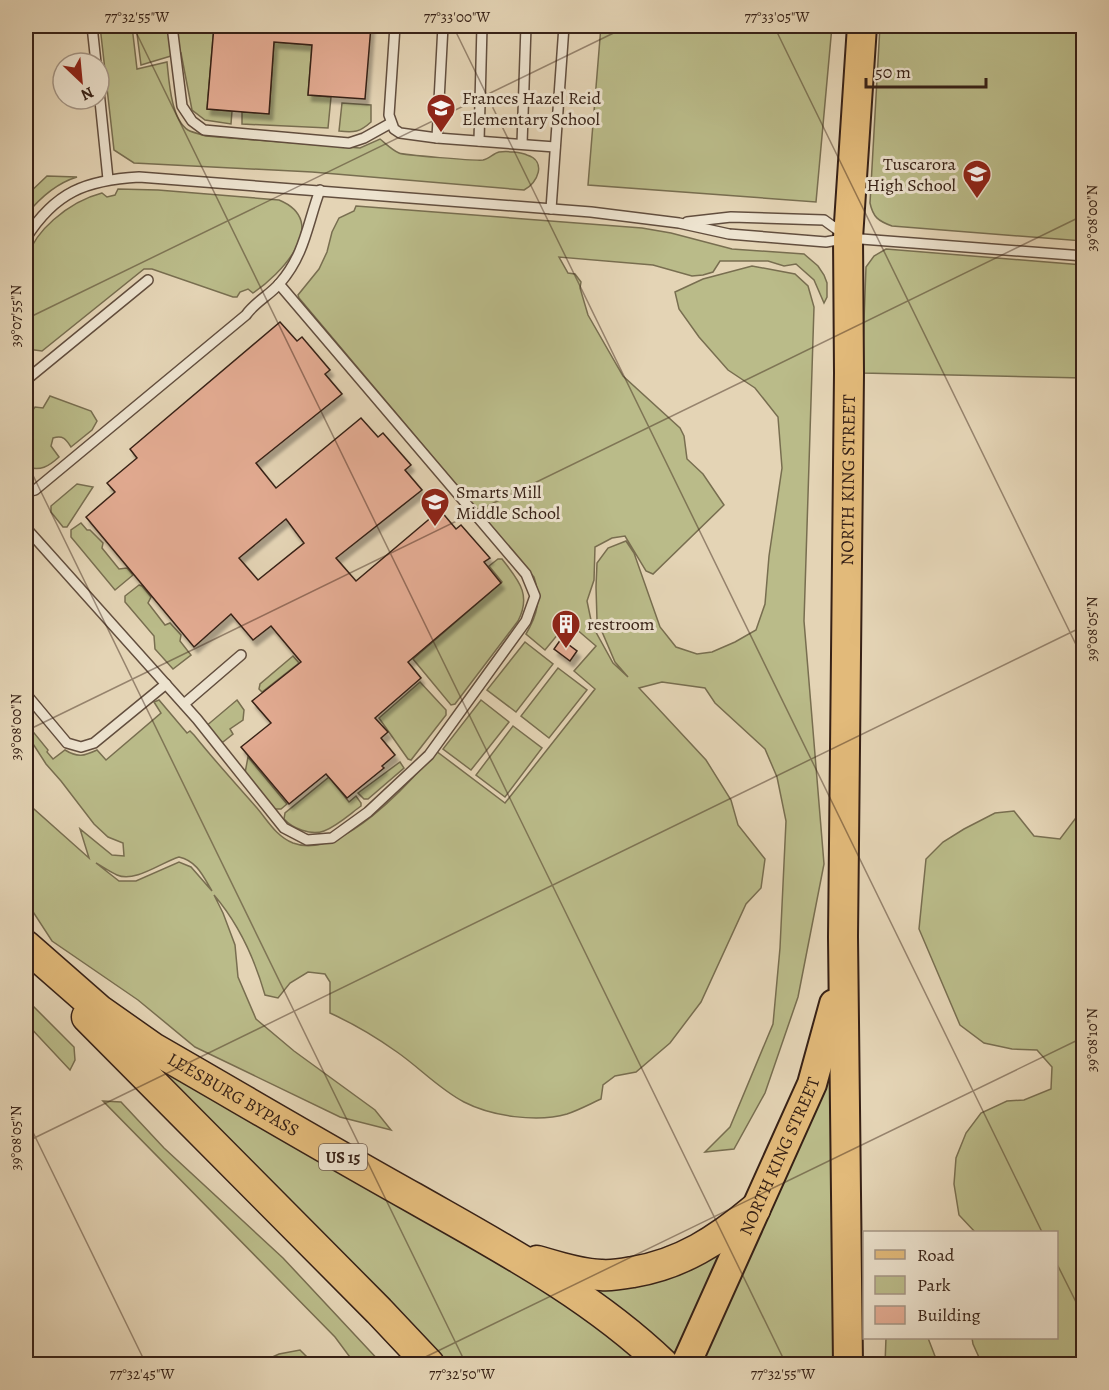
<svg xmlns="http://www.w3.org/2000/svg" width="1109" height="1390" font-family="Alegreya,serif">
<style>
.green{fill:#babb89;stroke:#786e50;stroke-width:1.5;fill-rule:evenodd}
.building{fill:#e3ab92;stroke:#372116;stroke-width:1.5;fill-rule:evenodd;filter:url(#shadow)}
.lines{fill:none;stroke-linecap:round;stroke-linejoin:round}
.service-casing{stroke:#624e3e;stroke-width:12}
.primary-casing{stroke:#372116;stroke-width:32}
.trunk-casing{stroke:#372116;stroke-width:33}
.service{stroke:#ede3cf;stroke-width:9}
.primary{stroke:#e2ba7a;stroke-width:28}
.trunk{stroke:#e2ba7a;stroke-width:30}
.ticks{fill:none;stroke:#372116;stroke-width:1.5;stroke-opacity:0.45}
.labels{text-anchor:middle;stroke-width:6;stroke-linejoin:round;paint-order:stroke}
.shield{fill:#ede3cf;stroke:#6e5b4e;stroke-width:1.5}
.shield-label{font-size:16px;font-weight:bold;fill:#372116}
.poi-label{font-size:18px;fill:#372116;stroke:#ede3cf;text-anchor:start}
.street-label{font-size:18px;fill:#372116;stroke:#ede3cf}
.neatline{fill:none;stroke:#372116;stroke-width:2}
.ticks-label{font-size:15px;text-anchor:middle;fill:#372116}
</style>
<defs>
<filter id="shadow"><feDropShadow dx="3.5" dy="6" stdDeviation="1.5" flood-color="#0004"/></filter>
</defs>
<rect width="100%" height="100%" fill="#e4d4b5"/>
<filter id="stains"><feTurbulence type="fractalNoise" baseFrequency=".00333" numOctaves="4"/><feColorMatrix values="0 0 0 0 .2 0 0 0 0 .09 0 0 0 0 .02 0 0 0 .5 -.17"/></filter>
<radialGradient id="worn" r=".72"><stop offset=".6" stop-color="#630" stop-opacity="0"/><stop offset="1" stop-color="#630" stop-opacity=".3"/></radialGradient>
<!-- green -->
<g class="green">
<path d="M100 26H132L137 69 167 62C169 81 171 119 188 130 193 133 201 134 206 136L360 148 380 139C385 143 392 150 399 153 403 155 476 161 483 160 489 159 494 153 499 152 507 151 521 152 527 155 547 161 538 183 524 190L312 172 134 163 114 150Z"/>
<polygon points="136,26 214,26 207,109 232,111 231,124 205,120 192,110 181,53 141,65"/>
<polygon points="601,26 832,26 816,202 588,185"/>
<path d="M880 26H1083V241L892 226C878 221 873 217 870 203Z"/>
<polygon points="274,42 312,45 308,95 331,97 328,128 242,124 242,112 269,113"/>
<path d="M342 103 371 105V122C360 132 354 133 339 131Z"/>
<path d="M47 176 77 177C57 183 39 199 26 215V196Z"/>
<path d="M118 189 158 190 279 200C332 222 280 275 253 293L248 289 240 292 237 297H233L152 269H144L42 351 27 349C23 337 26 321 26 308 26 294 24 280 26 266 29 232 71 201 102 193L107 197 115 195Z"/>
<path d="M356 206 642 228 671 233 732 249 804 254 818 266 824 275 827 283V297L824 303 814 280 796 264 784 266 768 261H720L713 272 703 275 692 276 653 265 559 257 568 273 575 274 581 282 580 288 588 315 623 376 680 428 684 436 687 459 703 474 724 505 653 574 646 571 625 536 612 538 595 547 594 580 587 601 592 625 613 663 628 677 615 662 597 620 596 587 597 563 608 548 626 541 634 553 660 627 676 647 697 654 712 652 735 642 756 630 765 604 769 556 782 468 778 417 755 388 728 370 699 337 679 309 675 292 703 279 752 266 795 274 808 286 814 307 804 621 824 864 798 997 765 1093 734 1149 705 1152 730 1127 773 1024 780 948 786 821 777 777 765 749 715 703 705 688 662 682 639 688 706 760 731 800 738 825 765 859 761 888 746 904 701 1002 670 1043 636 1072 615 1076 603 1085 601 1099C590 1104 579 1110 567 1114 537 1123 491 1116 464 1102 439 1089 420 1068 397 1052 376 1037 354 1024 330 1013V982L325 974 308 972 290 983 278 998 265 995C255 960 238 923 214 895L223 913 235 945 238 977 256 1019 294 1051 375 1110 391 1130 340 1117 195 1047 138 1000 52 941 26 901V802L89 858 80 829 112 855 124 856 123 843 108 837 94 824 61 781 46 764 26 733V723L48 750 47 752 53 759 65 750C78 758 84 756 97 750L106 760 161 713 154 702 159 700 187 733 190 731 194 735C214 760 236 784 257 808 268 821 276 836 293 843 340 861 409 784 436 751L505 803 595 689 574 671 596 646 568 622 545 650 526 634C538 614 541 599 534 577L299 298 298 295 319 269 327 252 332 232 339 218 354 211ZM179 857C197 861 203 876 212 891L191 867 179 862 136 881H119L96 863C103 867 110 872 117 875 135 883 162 862 179 857Z"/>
<polygon points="886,249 1083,265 1083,378 862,373 866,267 874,256"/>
<path d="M50 396 91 411 97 421 92 430 71 447C66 439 63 435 53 438L51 446 59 457C48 467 41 471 26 467V416L30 414 35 407 43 408Z"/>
<polygon points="77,484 93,487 67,527 63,527 51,512 51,506"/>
<polygon points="81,523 87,530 90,530 103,543 102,548 119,569 127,568 133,575 115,590 71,537 71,530"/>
<path d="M498 559H502C518 580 532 594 518 621L455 704 451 705 413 659 502 582 489 566Z"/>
<polygon points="139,585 142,586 151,597 148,603 165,625 170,623 181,635 180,641 191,655 173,669 155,649 154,636 125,602 125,596"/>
<polygon points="525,642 553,664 516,712 487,690"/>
<polygon points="293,656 299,663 262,692 259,689 260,684"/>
<polygon points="558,668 587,690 549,738 521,716"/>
<polygon points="420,682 446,710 446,715 411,760 408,759 379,718"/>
<polygon points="237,700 244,710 243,720 230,729 233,734 223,742 217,741 205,727"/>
<polygon points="481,700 509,722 471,770 443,749"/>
<polygon points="513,726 542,748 505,797 476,775"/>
<polygon points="248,757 287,804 281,809 275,809 245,773"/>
<polygon points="400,762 404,768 368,799 364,799 358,793"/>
<path d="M329 777 349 802 356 796 361 803V806C350 814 337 826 324 831 311 836 292 828 284 819L285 813Z"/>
<polygon points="1014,811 1034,836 1060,839 1078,815 1083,813 1084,1037 1077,1052 1081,1084 1084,1085 1083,1364 982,1364 973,1344 972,1338 1056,1338 1056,1232 975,1232 959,1215 954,1184 956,1158 966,1133 981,1113 1007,1101 1024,1100 1051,1089 1052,1067 1037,1050 1012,1049 984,1043 960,1025 919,929 926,859 943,842 964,829 995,813"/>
<polygon points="26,999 74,1047 75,1060 70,1070 26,1023"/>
<polygon points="94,1014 554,1294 648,1364 445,1364 361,1277"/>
<polygon points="832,1048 841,1364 694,1364"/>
<polygon points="103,1101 121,1102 164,1148 283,1258 382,1364 355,1364 335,1337"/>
<polygon points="735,1239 679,1364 582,1284"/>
<polygon points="886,1338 928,1338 938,1364 885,1364"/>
<polygon points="300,1350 314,1364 257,1364 279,1354"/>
</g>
<!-- building -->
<g class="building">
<polygon points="214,26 371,26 365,99 308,95 312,45 274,42 269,114 207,109"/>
<path d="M280 322 297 341 302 337 330 370 325 374 342 394 256 463 276 488 361 418 378 437 383 433 411 465 405 470 422 490 336 558 356 581 440 510 456 529 461 525 490 558 484 562 501 583 408 662 421 678 375 718 388 732 381 738 395 755 382 766 384 768 347 798 326 774 289 804 241 747 271 723 252 701 301 662 271 626 253 640 231 614 194 647 86 517 115 492 107 483 137 458 130 449ZM286 519 304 543 258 580 239 558Z"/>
<polygon points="561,639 577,651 570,661 554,649"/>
</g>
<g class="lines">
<!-- service casing -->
<g class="service-casing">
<g id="service">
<polyline points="92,26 96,63"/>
<polyline points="172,26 182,106 192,121 204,130 349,143 364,138 391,123"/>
<polyline points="395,26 389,115 394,129 400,133 437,138 555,147"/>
<polyline points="99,91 108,179"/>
<polyline points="437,138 443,26"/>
<polyline points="479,141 482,26"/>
<polyline points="522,144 526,26"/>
<polyline points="551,209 564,26"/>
<polyline points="687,222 731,217 824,220 842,233"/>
<path d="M26 238C55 192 86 180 139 177L591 212 679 223 729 234 826 242 848 238 1084 256"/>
<polyline points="26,380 148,280"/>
<path d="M26 492 35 490 246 315C255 302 270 295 280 283 305 254 307 225 320 190"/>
<polyline points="26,528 197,719 284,828 307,840 332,838 368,812 429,755 526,621 535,596 526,574 279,284"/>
<polyline points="26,694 67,743 81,747 94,743 166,684"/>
<polyline points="184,704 241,655"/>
</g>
</g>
<!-- primary casing -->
<g class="primary-casing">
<g id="primary">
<path id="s1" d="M686 1364 812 1084 834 1004"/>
<path id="s2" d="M848 1364 843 937 849 373 848 238 862 26"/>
</g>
</g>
<!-- trunk casing -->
<g class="trunk-casing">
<g id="trunk">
<path id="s3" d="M26 946 99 1010 153 1048C240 1098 326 1149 414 1198 500 1247 591 1295 663 1364"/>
<polyline points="87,1017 379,1311 429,1364"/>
<path d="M537 1261C558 1267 579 1274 601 1275 612 1276 622 1274 633 1272 681 1264 718 1240 755 1209"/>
</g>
</g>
<!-- service -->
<use href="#service" class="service"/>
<!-- primary -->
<use href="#primary" class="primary"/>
<!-- trunk -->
<use href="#trunk" class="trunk"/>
</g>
<!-- ticks -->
<path class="ticks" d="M133 26 786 1364M453 26 1042 1232M774 26 1084 661M26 319 628 26M26 461 466 1364M26 731 1084 215M26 1118 146 1364M26 1142 1084 626M1056 1262 1084 1318M411 1364 1084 1037"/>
<!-- icons -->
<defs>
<g id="school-pin" transform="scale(1.5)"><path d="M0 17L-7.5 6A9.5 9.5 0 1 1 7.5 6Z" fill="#8f2418" stroke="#ede3cf"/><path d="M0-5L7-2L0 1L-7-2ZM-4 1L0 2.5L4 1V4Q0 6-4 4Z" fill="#fff"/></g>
<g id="building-pin" transform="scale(1.5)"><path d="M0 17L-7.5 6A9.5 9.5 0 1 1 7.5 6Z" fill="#8f2418" stroke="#ede3cf"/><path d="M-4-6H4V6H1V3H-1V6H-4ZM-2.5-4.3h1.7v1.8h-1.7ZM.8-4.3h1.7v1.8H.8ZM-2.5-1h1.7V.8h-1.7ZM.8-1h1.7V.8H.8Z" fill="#fff"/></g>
</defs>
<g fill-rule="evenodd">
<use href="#school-pin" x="441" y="108"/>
<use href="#school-pin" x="977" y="174"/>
<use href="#school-pin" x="435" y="502"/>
<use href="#building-pin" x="566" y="624"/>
</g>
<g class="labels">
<!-- shield labels -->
<rect class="shield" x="319" y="1144" width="48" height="26" rx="4.5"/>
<g class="shield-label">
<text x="343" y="1163">US 15</text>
</g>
<!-- poi labels -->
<g class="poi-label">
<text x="462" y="104">Frances Hazel Reid<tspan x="462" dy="21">Elementary School</tspan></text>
<text x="956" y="170" text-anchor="end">Tuscarora<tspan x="956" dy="21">High School</tspan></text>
<text x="456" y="498">Smarts Mill<tspan x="456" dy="21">Middle School</tspan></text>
<text x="587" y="630">restroom</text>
</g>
<!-- street labels -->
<g class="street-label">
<text dy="6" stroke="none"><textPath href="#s2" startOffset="884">NORTH KING STREET</textPath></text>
<text dy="6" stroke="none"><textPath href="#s3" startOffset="256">LEESBURG BYPASS</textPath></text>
<text dy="6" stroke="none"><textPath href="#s1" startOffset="228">NORTH KING STREET</textPath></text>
</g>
</g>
<!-- margin -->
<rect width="1109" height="1390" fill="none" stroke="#e4d4b5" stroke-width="66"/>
<!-- legend -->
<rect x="863" y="1231" width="195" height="108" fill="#ede3cf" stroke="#a49585" stroke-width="1.5"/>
<rect x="875" y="1250" width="30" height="9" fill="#e2ba7a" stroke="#a49585" stroke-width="1.5"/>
<text x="917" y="1261" font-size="18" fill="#372116">Road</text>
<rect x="875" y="1276" width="30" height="18" fill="#babb89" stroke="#a49585" stroke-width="1.5"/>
<text x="917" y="1291" font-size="18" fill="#372116">Park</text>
<rect x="875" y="1306" width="30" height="18" fill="#e3ab92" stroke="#a49585" stroke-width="1.5"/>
<text x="917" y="1321" font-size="18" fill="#372116">Building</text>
<!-- north arrow -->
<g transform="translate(81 81) rotate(154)"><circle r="28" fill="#ede3cf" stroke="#a49585" stroke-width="1.5"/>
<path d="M0-4.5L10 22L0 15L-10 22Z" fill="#8f2418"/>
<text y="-9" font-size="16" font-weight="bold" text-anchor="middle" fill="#372116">N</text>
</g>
<!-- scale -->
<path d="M866 78v9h120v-9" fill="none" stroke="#372116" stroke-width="3"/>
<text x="875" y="78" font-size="18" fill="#372116" stroke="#ede3cf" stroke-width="4.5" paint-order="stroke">50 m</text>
<rect x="33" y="33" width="1043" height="1324" class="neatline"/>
<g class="ticks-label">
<text x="137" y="22">77°32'55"W</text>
<text x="457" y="22">77°33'00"W</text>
<text x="777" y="22">77°33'05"W</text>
<text transform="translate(1092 218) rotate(-90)" y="5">39°08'00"N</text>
<text transform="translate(16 316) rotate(-90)" y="5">39°07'55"N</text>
<text transform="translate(1092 629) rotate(-90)" y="5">39°08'05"N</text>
<text transform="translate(16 727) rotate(-90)" y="5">39°08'00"N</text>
<text transform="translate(1092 1040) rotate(-90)" y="5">39°08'10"N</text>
<text transform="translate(16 1138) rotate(-90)" y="5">39°08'05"N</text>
<text x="142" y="1379">77°32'45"W</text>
<text x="462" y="1379">77°32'50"W</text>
<text x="783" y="1379">77°32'55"W</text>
</g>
<rect width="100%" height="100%" filter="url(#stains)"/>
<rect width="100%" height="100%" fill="url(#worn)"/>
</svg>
